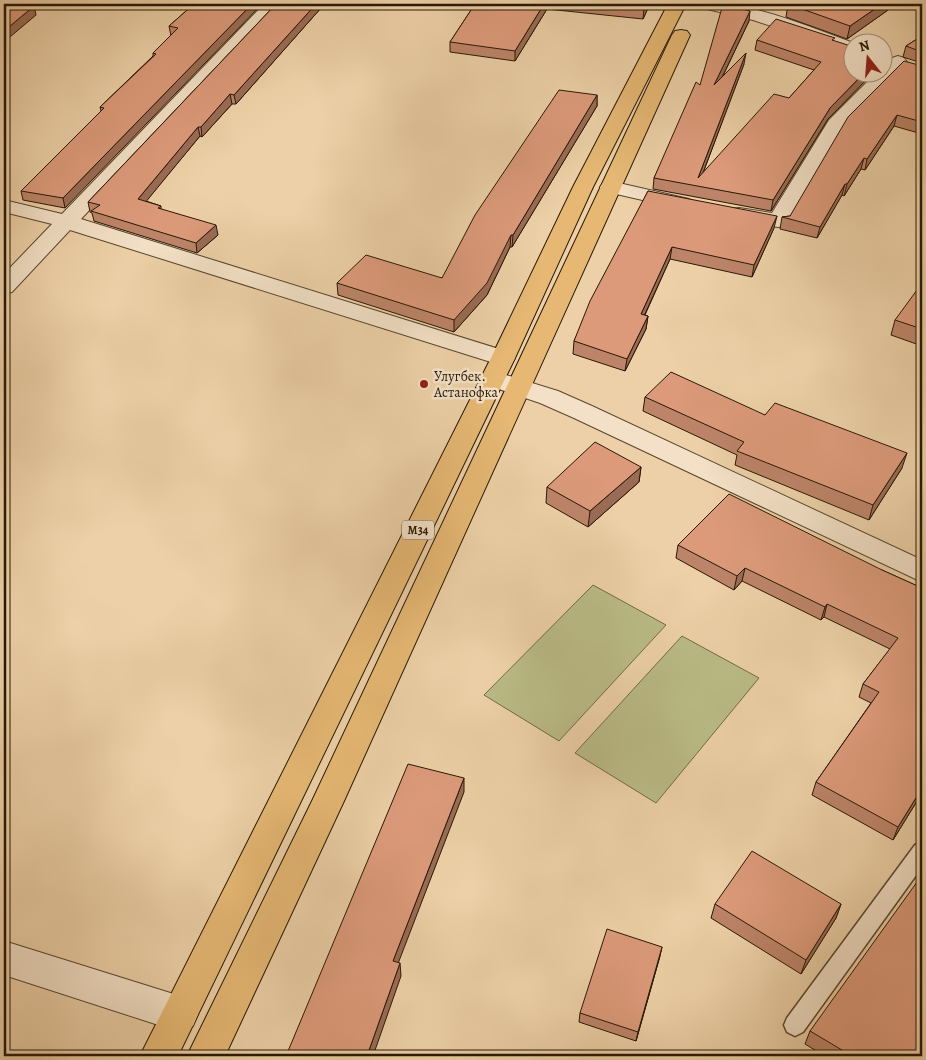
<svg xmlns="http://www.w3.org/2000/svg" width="926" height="1060" font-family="Alegreya,serif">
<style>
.green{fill:#babb85;stroke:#716a45}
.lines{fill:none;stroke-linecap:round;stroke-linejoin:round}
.lane-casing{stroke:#59462e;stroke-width:3}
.street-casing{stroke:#59462e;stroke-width:2}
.primary-casing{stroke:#281805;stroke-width:2}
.lane{fill:#f3e0c6;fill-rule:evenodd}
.street{fill:#f3e0c6;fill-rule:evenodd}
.primary{fill:#e6b874;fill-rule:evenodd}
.wall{fill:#bd8469;stroke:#281805}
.shaded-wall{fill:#9a6c55;stroke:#281805}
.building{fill:#dc9a7a;stroke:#281805}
.poi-dot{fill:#8f2418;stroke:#f3e0c6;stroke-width:2}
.labels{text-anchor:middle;stroke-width:5;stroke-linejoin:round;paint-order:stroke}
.shield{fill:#f3e0c6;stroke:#65543f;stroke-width:1}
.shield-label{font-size:12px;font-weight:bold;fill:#281805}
.poi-label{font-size:14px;fill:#281805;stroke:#f3e0c6;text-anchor:start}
</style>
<rect width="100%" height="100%" fill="#edd0a7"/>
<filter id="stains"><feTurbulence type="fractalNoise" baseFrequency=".004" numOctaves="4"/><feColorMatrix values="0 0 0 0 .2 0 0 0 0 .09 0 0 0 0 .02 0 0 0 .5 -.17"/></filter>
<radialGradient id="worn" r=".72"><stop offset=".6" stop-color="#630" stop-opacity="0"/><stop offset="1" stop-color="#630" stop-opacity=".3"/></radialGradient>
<!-- green -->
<g class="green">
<polygon points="593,585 666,625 559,741 484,695"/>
<polygon points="682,636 759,678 656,803 575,753"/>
</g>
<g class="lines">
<!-- lane casing -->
<g class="lane-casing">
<polygon id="lane" points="922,842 922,867 803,1032 795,1036 787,1032 784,1025 787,1018 915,845"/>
</g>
<!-- street casing -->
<g class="street-casing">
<g id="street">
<polygon points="264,4 282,4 81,219 512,353 515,358 512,363 503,365 494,363 70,230 12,292 4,294 4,274 52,224 4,212 4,200 62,214"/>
<path d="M700 4C753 1 805 26 854 43V54L753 20 703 8Z"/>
<polygon points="898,56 904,58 907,62 844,127 786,226 778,227 731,219 728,214 731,209 739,208 772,213 829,120 877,72 884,72 884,66 892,58"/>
<polygon points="610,181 689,199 693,203 689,207 682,209 603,191 600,187 603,183"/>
<polygon points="493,371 558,391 592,406 922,560 922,582 574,418 540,403 484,384 481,379 484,374"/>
<polygon points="4,941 180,996 193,1002 198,1014 193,1026 180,1032 4,975"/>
</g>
</g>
<!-- primary casing -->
<g class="primary-casing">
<g id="primary">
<polygon points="668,4 686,4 593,187 515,358 178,1056 140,1056 491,358 573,187"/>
<polygon points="681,30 687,31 690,35 344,801 225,1056 187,1056 312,801 672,35 675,31"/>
</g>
</g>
<!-- lane -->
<use href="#lane" class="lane"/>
<!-- street -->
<use href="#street" class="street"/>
<!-- primary -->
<use href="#primary" class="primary"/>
</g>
<!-- wall -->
<g class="wall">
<polygon points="194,4 65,208 23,200 21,191 101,111 100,107 153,56 153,53 171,36 169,26"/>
<polygon points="276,4 321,4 321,8 236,104 232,104 202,137 200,136 146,201 161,206 161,209 218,235 197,253 94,221 92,213 90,212 88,202"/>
<polygon points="475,4 650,4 643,19 547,9 515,61 450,52 450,42"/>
<polygon points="734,4 757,4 755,8"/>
<polygon points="788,4 888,10 847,39 786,17"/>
<polygon points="749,21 722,78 744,64 703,173 789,98 814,70 755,50 757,40 834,41 854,72 874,72 828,119 771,211 653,189 654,178 700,85"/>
<polygon points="922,34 922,63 903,57 906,46 917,39"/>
<polygon points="922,66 922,134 894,126 865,170 861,169 844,196 842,195 817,238 780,229 782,217 790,216"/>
<polygon points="597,95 597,106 512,247 510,247 487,295 454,332 338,295 337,283 442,278"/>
<polygon points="648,191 774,228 752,277 670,259 645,315 648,316 646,329 625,371 573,354 574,341"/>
<polygon points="922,292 922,346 891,335 895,320"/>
<polygon points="645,397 765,415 902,468 869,520 735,465 737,455 643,411"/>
<polygon points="641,467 639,482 588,527 546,503 547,487"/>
<polygon points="678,545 882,570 922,588 922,793 893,840 812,795 816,782 871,703 859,697 863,684 890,649 824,617 821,620 742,581 734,590 676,558"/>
<polygon points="715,904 841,904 836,918 801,974 711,918"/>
<polygon points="660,956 636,1041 579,1022 580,1013"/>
<polygon points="810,1031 922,1056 825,1056 805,1044"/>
</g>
<!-- shaded-wall -->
<g class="shaded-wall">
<polygon points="252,4 262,4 65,208 63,198"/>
<polygon points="316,4 321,4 321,8 236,104 234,95"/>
<polygon points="544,4 547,4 547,9 515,61 515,51"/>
<polygon points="646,4 650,4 643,19 644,9"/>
<polygon points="882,4 893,4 888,10 847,39 850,26"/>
<polygon points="34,6 36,15 4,42 4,31"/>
<polygon points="750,11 749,21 713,96 714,85"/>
<polygon points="746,53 744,64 698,186 698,178"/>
<polygon points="865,72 874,72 828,119 771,211 773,200 830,108"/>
<polygon points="230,94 232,104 202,137 201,127"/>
<polygon points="597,95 597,106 512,247 513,235"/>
<polygon points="897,115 894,126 865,170 867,159"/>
<polygon points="198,127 200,136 140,209 138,199"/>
<polygon points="864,158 861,169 844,196 847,184"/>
<polygon points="845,184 842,195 817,238 820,227"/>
<polygon points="777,216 774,228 752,277 754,265"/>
<polygon points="216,225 218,235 197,253 196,243"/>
<polygon points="511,235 510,247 487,295 454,332 454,320"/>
<polygon points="672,247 670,259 639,327 641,314"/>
<polygon points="648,316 646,329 625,371 627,359"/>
<polygon points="907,453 902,468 869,520 873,505"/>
<polygon points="641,467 639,482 588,527 590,511"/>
<polygon points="745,568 742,581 734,590 737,576"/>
<polygon points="827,604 824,617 821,620 825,607"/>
<polygon points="464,778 464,792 394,974 393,961"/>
<polygon points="922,788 922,793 893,840 898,827"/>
<polygon points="841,904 836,918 801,974 806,960"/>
<polygon points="662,947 660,956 636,1041 638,1032"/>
<polygon points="400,963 401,976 373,1056 367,1056"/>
</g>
<!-- building -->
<g class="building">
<polygon points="4,4 15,4 34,6 4,31"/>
<polygon points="194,4 252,4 63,198 21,191 104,108 100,107 156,54 153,53 178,28 169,26"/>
<polygon points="276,4 316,4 234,95 230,94 201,127 198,127 138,199 161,206 158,208 216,225 196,243 91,211 100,205 88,202"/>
<polygon points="475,4 544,4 515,51 450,42"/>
<polygon points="595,4 646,4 644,9"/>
<polygon points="723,4 750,11 714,85 746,53 698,178 774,94 789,98 821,62 757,40 776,19 835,38 832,40 854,47 854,72 865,72 830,108 773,200 654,178 696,82 700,85"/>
<polygon points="788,4 882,4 850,26"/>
<polygon points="922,34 922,52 906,46 917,39"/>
<polygon points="904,61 922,66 922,122 897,115 867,159 864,158 847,184 845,184 820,227 782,217 790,216 848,117"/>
<polygon points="559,90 597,95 513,235 511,235 487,283 454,320 337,283 366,255 442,278 475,215"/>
<polygon points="648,191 777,216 754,265 672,247 641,314 648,316 627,359 574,341 590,301"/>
<polygon points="917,290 922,292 922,329 895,320"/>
<polygon points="671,372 765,415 775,403 907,453 873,505 737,451 744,442 645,397"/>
<polygon points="595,442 641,467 590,511 547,487"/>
<polygon points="729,494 882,570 922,588 922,788 898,827 816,782 879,692 863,684 898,638 827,604 825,607 745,568 737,576 678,545"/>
<polygon points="408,764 464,778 393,961 400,963 367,1056 286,1056"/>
<polygon points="752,851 841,904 806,960 715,904"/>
<polygon points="922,875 922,1056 852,1056 810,1031"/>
<polygon points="607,929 662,947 638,1032 580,1013"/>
</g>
<!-- markers -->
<circle class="poi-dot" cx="424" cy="384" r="5"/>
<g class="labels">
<!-- shield labels -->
<rect class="shield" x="402" y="520.5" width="32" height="19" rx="4"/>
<g class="shield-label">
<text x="418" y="534">M34</text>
</g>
<!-- poi labels -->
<g class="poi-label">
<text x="434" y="381">Улугбек.<tspan x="434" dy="16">Астанофка</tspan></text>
</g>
</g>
<!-- margin -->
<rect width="926" height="1060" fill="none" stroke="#edd0a7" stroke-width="20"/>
<rect x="5" y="5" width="916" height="1050" fill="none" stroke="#281805" stroke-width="2.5"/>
<rect x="10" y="10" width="906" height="1040" fill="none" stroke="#281805"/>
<!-- north arrow -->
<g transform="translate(868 58) rotate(343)"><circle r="24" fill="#f3e0c6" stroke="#a29079"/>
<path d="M0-4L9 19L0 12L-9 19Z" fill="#8f2418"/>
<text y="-8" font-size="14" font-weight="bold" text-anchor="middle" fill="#281805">N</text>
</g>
<rect width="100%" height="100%" filter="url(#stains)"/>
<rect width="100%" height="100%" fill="url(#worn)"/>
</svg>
